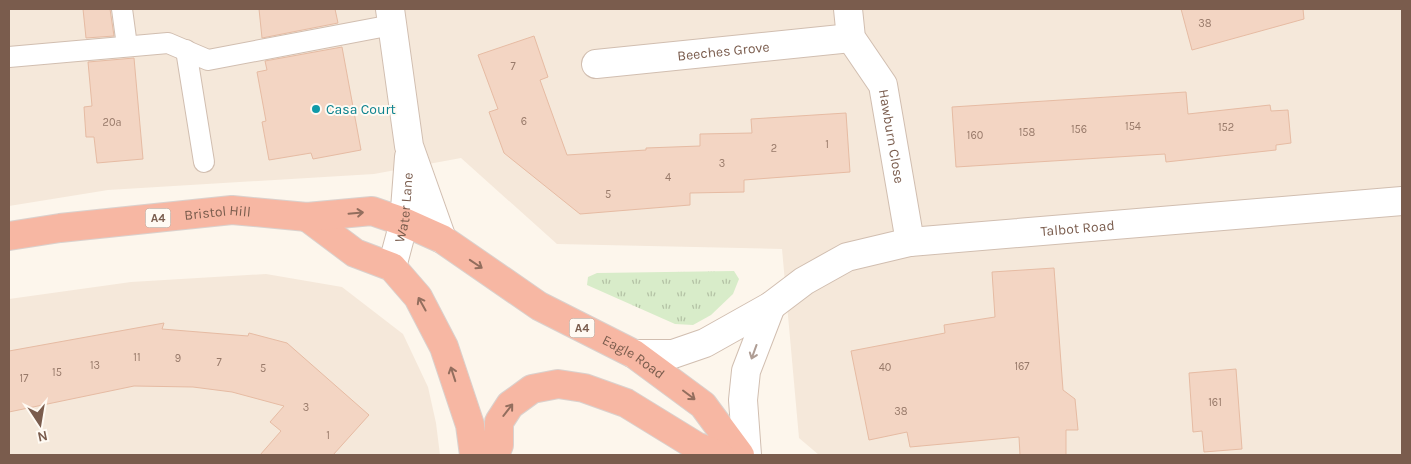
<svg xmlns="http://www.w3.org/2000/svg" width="1411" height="464" font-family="Karla,sans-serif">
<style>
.residential{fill:#f5e8da}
.grass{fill:url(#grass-tufts)}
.building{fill:#f3d5c3;stroke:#e6bba3}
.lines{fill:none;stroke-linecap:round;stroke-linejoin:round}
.lane-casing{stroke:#d1beb0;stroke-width:22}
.street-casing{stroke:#d1beb0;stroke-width:30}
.highway-casing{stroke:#dad1cd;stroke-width:30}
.lane{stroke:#fff;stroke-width:20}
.street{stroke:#fff;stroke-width:28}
.highway{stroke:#f7b7a3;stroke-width:28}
.oneway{stroke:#936e5e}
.oneway2{stroke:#af9d94}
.culture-dot{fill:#0f9aa8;stroke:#fffaf3;stroke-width:2}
.labels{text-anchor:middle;stroke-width:4;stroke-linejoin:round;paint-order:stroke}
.number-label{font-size:11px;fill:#987a6a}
.shield{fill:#fffaf3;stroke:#a28b7f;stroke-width:1}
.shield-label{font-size:12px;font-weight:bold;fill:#7a5c4d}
.street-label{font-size:14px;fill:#7a5c4d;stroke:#fffaf3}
.culture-label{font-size:14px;fill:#0d838f;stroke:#fffaf3;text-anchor:start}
</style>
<defs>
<pattern id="grass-tufts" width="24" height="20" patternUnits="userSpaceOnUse" patternTransform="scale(1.25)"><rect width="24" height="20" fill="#d8ecc9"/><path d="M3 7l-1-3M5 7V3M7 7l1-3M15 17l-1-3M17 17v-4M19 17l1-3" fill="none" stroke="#b4c2a5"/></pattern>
</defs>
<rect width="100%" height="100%" fill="#fdf6ec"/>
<!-- residential -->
<g class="residential">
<polygon points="9,9 1402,9 1402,455 819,455 799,438 782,249 557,244 461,158 374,174 108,190 9,206"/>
<polygon points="266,274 342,287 403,334 428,387 436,423 440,455 9,455 9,299 131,282"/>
</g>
<!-- grass -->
<polygon class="grass" points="734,271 739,279 733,294 711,315 693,325 675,324 587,285 588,277 597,273"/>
<!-- building -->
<g class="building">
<polygon points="83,9 110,9 114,36 86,38"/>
<polygon points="259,9 335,9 338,23 262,38"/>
<polygon points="1181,9 1303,9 1304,19 1192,50"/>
<polygon points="534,36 548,77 540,80 567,155 646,150 646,148 700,146 700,134 752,133 751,119 846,113 850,172 744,180 744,192 690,193 690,205 580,214 504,153 489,112 498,109 478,55"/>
<polygon points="342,47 361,150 313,159 311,153 269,160 262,122 266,121 257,72 267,70 265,61"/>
<polygon points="134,58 143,159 97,163 94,137 86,137 84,107 92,106 88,62"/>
<polygon points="1186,92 1188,114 1270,105 1271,111 1288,110 1291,143 1276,145 1276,150 1166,162 1165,154 956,167 952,107"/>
<polygon points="1054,268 1063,390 1075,399 1078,430 1066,430 1066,455 1020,455 1019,437 910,447 907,432 869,440 851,351 945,333 944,325 995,317 992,272"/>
<polygon points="164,323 162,329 248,336 249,333 287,343 369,415 333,455 260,455 281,431 270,422 284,406 232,392 193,387 134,386 9,412 9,351"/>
<polygon points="1236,369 1242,449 1204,452 1202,431 1193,432 1189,373"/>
</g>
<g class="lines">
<!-- lane casing -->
<g class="lane-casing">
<g id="lane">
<polyline points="122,9 127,46"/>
<polyline points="186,50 204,162"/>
<polyline points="9,57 168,43 208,60 392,25"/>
</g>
</g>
<!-- street casing -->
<g class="street-casing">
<g id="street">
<polyline points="390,9 409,146 442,239"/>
<path id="s1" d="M848 9 851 38 883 85 910 242"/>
<path id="s2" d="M596 64 851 38"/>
<path id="s3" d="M392 267 404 222 409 157"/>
<path id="s4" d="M634 354H673L705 343 771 306 804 281 847 257 910 242 1402 201"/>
<polyline points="747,455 743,400 746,371 771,306"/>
</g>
</g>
<!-- highway casing -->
<g class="highway-casing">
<g id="highway">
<polyline points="307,217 355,253 392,267 418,297 444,347 470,425 474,455"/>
<path id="s5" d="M9 236 60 228 232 210 307 217 372 211 404 222 442 239 539 306 634 354 703 405 740 455"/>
<polyline points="495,455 499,445 499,422 510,405 532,389 558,384 584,388 626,403 696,446 720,455"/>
</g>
</g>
<!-- lane -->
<use href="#lane" class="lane"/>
<!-- street -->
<use href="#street" class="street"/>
<!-- highway -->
<use href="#highway" class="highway"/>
</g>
<!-- one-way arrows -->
<defs><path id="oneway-shaft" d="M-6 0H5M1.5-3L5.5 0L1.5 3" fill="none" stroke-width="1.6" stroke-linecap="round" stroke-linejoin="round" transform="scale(1.25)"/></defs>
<g class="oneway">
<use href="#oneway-shaft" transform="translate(356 213) rotate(-5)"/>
<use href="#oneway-shaft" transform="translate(476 264) rotate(34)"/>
<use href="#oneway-shaft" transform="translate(422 304) rotate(-119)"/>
<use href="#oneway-shaft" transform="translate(453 374) rotate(-108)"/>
<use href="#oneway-shaft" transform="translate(689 395) rotate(37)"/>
<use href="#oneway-shaft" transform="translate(508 410) rotate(-52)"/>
</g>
<use class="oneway2" href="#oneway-shaft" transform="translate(754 352) rotate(110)"/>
<!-- markers -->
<circle class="culture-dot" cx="316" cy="109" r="5"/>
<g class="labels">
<!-- number labels -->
<g class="number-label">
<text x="1205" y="27">38</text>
<text x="513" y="70">7</text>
<text x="524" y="125">6</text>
<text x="112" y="126">20a</text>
<text x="1133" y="130">154</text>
<text x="1226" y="131">152</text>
<text x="1079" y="133">156</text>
<text x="1027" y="136">158</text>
<text x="975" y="139">160</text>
<text x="827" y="148">1</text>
<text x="774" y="152">2</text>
<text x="722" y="167">3</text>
<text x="668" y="181">4</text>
<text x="608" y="198">5</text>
<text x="137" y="361">11</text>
<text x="178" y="362">9</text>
<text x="219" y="366">7</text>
<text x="95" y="369">13</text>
<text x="1022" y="370">167</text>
<text x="885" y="371">40</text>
<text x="263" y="372">5</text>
<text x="57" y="376">15</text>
<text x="24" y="382">17</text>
<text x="1215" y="406">161</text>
<text x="306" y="411">3</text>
<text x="901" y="415">38</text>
<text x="328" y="439">1</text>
</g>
<!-- shield labels -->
<g class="shield">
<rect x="145.5" y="208.5" width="25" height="19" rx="4"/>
<rect x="569.5" y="318.5" width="25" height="19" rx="4"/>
</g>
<g class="shield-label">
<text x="158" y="222">A4</text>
<text x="582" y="332">A4</text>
</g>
<!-- street labels -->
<g class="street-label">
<text dy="5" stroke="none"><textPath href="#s2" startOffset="128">Beeches Grove</textPath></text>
<text dy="5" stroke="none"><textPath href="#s1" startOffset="138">Hawburn Close</textPath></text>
<text dy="5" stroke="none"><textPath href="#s3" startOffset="61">Water Lane</textPath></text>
<text dy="5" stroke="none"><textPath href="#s5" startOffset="210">Bristol Hill</textPath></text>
<text dy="5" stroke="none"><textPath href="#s4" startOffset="472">Talbot Road</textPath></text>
<text dy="5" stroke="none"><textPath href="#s5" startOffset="666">Eagle Road</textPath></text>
</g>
<!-- culture labels -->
<g class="culture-label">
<text x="326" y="114">Casa Court</text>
</g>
</g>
<!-- border -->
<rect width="1411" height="464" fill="none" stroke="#7a5c4d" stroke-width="20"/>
<!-- north arrow -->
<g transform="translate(40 424) rotate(168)" stroke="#fffaf3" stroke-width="4" paint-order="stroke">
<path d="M0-4L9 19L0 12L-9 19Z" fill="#7a5c4d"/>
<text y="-8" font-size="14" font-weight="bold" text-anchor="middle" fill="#7a5c4d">N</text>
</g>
</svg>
